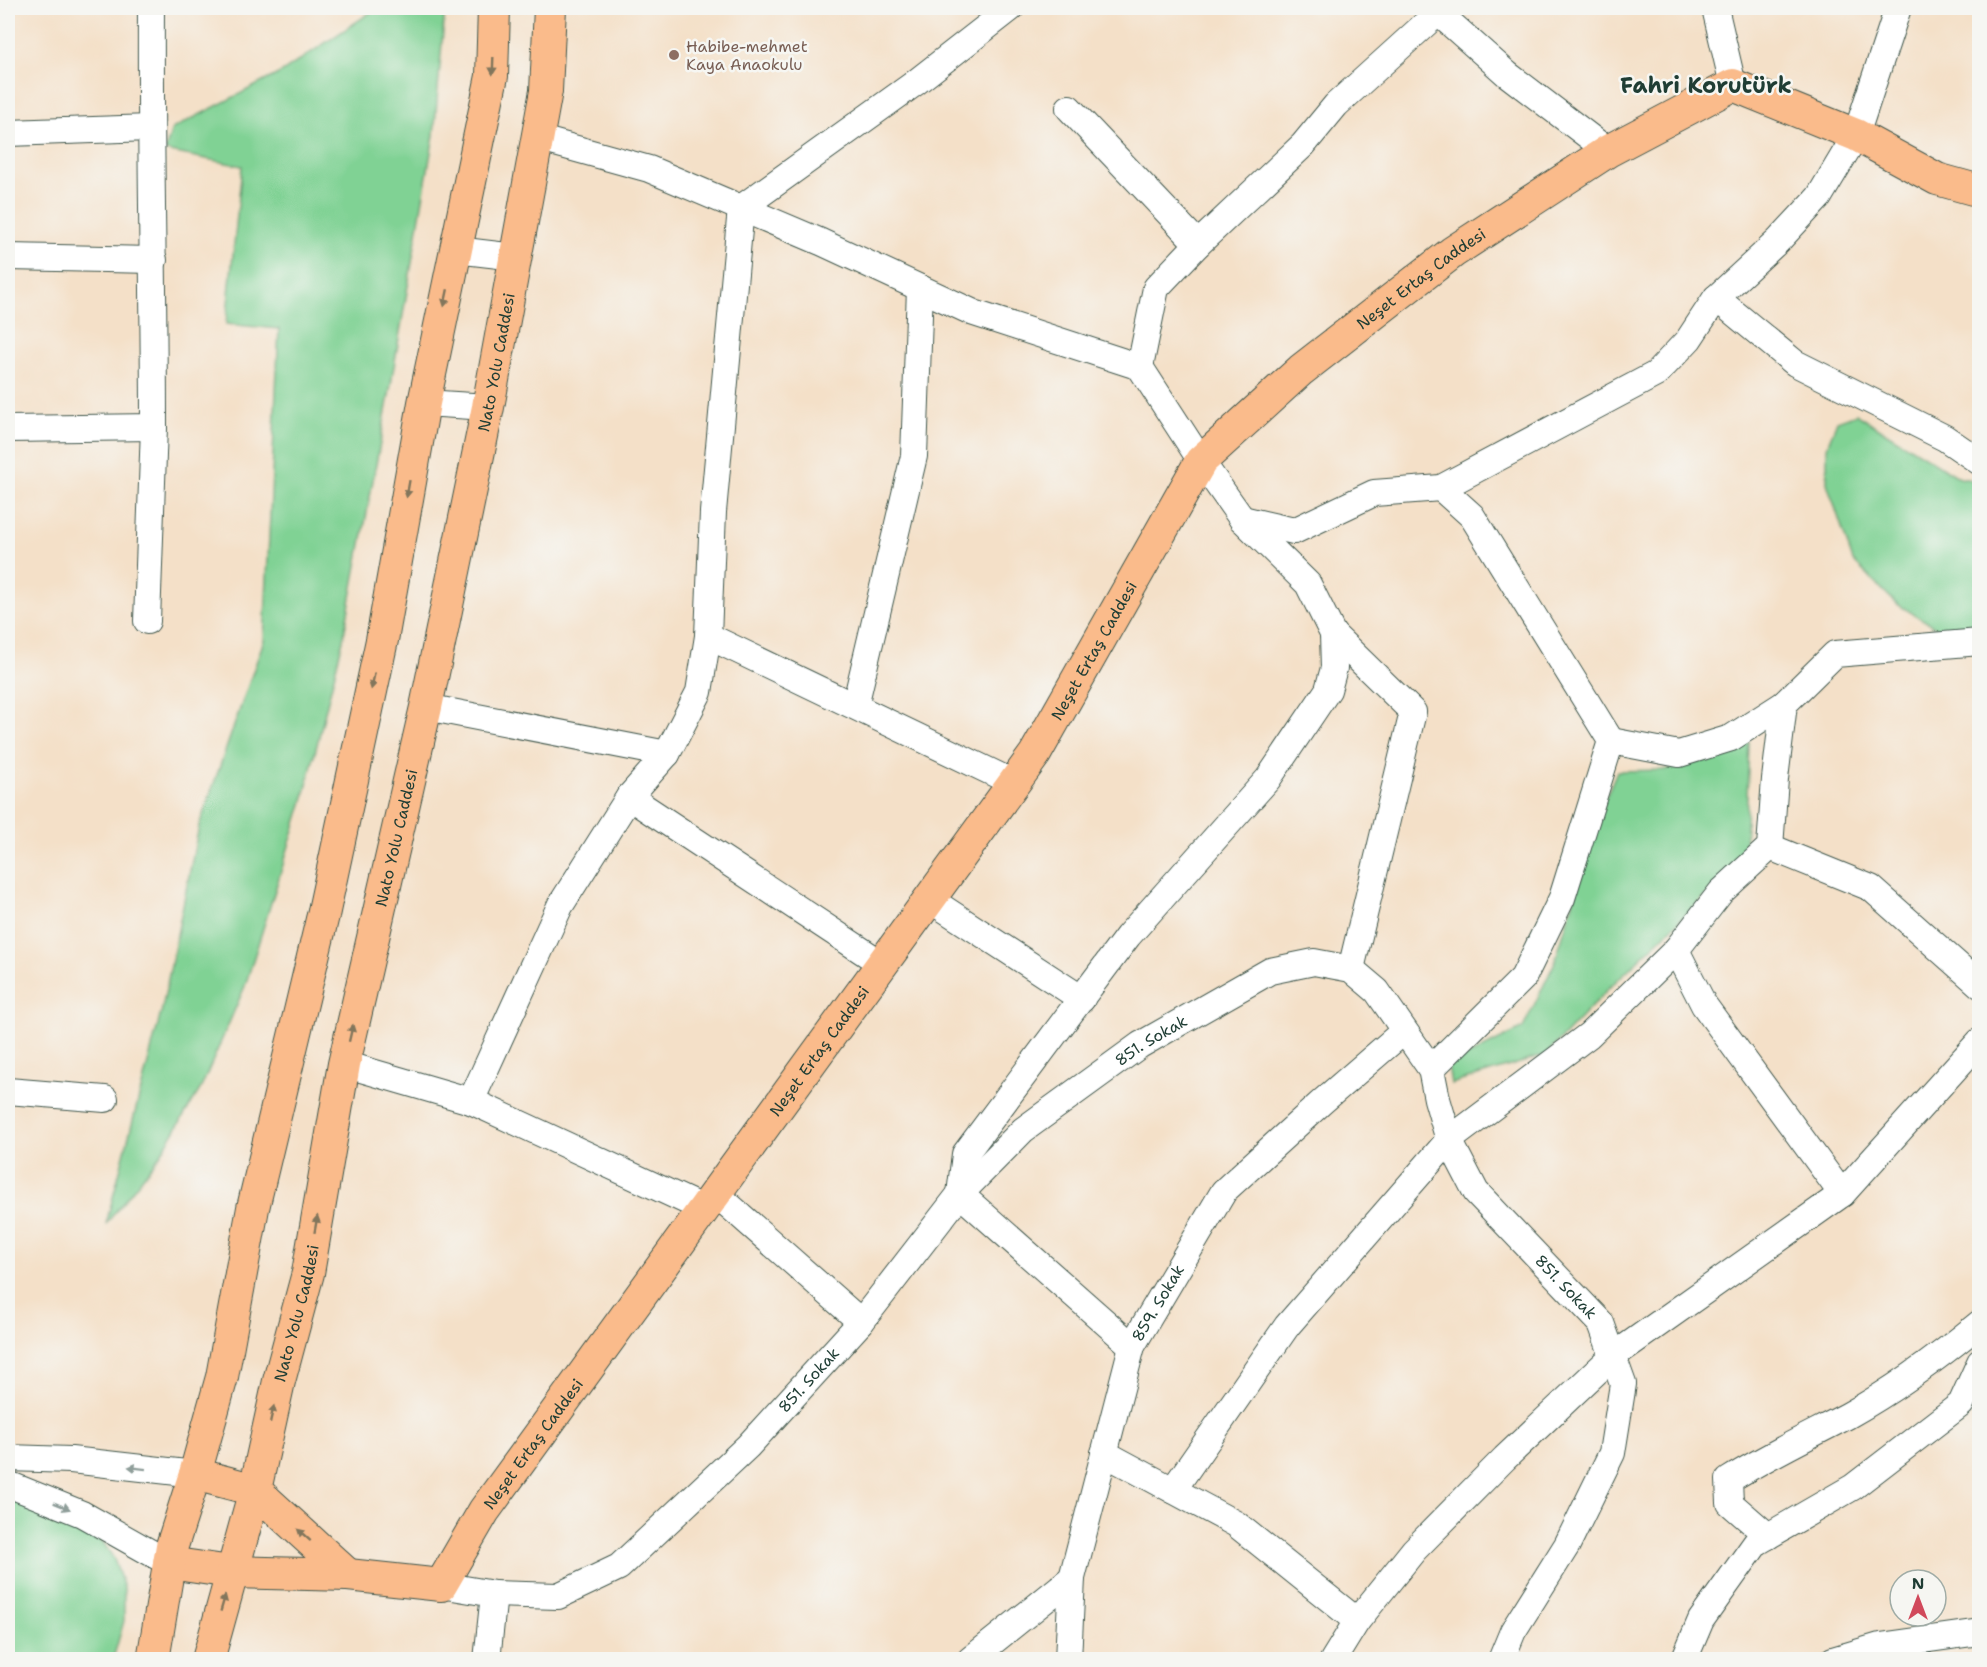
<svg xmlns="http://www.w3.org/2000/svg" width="1987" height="1667" font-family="'Shantell Sans',sans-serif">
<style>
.green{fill:#80d294;stroke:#508864;stroke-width:1.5}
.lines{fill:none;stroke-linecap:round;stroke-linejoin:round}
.minor-casing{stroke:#3f554a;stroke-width:28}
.major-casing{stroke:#3f554a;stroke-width:34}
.minor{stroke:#fff;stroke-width:26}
.major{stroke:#fabb8b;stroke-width:32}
.oneway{fill:#82765b}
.oneway2{fill:#8f9e9a}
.education-dot{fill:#8d6e63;stroke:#f6f6f2;stroke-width:2}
.labels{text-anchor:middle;stroke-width:5;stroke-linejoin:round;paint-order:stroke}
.education-label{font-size:16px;fill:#785e54;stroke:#f6f6f2;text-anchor:start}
.street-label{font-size:16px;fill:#1f3d34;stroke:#f6f6f2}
.district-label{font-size:22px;font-weight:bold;fill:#1f3d34;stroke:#f6f6f2}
</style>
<rect width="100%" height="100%" fill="#f6f6f2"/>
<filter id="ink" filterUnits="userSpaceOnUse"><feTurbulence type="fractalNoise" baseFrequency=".0167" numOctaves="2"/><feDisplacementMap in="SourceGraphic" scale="12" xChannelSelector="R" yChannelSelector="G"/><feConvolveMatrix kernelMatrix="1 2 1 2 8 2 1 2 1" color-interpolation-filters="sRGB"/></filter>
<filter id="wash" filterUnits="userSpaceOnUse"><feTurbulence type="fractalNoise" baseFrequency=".008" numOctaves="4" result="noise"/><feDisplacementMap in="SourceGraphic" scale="24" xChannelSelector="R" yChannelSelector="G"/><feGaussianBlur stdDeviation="1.35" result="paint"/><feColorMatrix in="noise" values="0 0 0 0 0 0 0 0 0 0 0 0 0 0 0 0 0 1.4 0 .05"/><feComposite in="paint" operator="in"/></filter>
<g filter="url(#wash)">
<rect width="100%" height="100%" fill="#f4e0c8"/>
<!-- green -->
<g class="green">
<polygon points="377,8 445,8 434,135 390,390 343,640 303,801 245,986 201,1088 160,1155 106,1224 162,1009 199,826 264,640 279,329 226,324 242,166 165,151 172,129 282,72"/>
<polygon points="1856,414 1960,478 1979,481 1979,629 1945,633 1897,604 1853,561 1827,483 1827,447 1837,421"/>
<polygon points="1749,742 1745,853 1724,878 1609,988 1546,1055 1451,1084 1448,1066 1523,1028 1554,964 1605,799 1617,771 1663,770 1715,758"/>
<polygon points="8,1497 92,1529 105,1545 114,1559 124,1588 124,1621 113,1659 8,1660"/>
</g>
</g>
<g filter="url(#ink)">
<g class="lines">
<!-- minor casing -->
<g class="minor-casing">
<g id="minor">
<polyline points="1433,8 1507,74 1608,151"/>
<polyline points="1715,8 1733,85"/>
<polyline points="1069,108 1198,244"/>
<polyline points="8,133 150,128"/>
<polyline points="537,138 649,169 821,242 974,313 1140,367 1201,461 1242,519 1308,584 1333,634 1334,668 1328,690 1268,779 1128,936 965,1154 960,1194 1132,1346"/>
<polyline points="456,250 516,257"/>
<polyline points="8,257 154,260"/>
<polyline points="1716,298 1795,363 1945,438 1980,462"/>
<polyline points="1140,367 1156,288 1198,244 1303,145 1336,105 1443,8"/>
<polyline points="424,403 488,407"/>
<path d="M8 429 154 427C154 287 150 147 151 8"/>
<polyline points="1242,519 1294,531 1374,493 1441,488 1656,374 1689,339 1716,298 1778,241 1819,197 1856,135 1898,8"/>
<polyline points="147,621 154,427"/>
<polyline points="1333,634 1413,712 1351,969"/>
<polyline points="708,636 1014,783"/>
<polyline points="855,706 914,456 920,288"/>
<polyline points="426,707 667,754"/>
<polyline points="1611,741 1679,754 1731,738 1784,704 1835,654 1980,642"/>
<polyline points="629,797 882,964"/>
<polyline points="1770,847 1871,888 1980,985"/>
<polyline points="929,899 1082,999"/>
<polyline points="1676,950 1704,1005 1842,1194"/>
<polyline points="344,1064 471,1101"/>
<polyline points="1431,1069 1523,978 1562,898 1611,741 1472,516 1441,488"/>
<polyline points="8,1091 105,1099"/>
<polyline points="715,1193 861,1322"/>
<polyline points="704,1209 471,1101 560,906 629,797 667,754 699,692 708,636 713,512 741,208 915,83 1011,8"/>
<polyline points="1104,1453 1236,1524 1357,1621"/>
<polyline points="8,1458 71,1460 195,1474"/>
<polyline points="8,1484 82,1514 169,1563"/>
<polyline points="1173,1490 1287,1326 1449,1140 1589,1035 1676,950 1721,892 1770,847 1775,779 1784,704"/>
<path d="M1768 1536 1730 1503 1729 1480C1767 1456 1807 1437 1847 1416 1894 1390 1939 1357 1980 1323"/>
<path id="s1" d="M441 1585 494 1594 558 1596 619 1567 748 1446 861 1322 960 1194 1023 1130 1140 1045 1270 971 1314 962 1351 969 1377 991 1431 1069 1437 1099 1449 1140 1476 1192 1601 1323 1623 1384 1612 1453 1567 1545 1513 1631 1501 1660"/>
<polyline points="487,1660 494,1594"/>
<polyline points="970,1660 1072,1578"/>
<path id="s2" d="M1068 1660 1072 1578 1132 1346 1224 1191 1323 1101 1404 1031"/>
<polyline points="1333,1660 1357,1621 1414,1550 1505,1458 1613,1356 1842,1194 1980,1041"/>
<polyline points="1684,1660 1701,1620 1756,1543 1853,1487 1961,1404 1980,1362"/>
<polyline points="1833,1660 1880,1646 1980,1632"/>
</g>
</g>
<!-- major casing -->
<g class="major-casing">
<g id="major">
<polyline points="195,1474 255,1490 348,1575"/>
<path id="s3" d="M169 1563 231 1572 348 1575 441 1585 484 1511 1035 754 1201 461 1301 370 1453 252 1608 151 1733 85 1856 135 1937 179 1980 191"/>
<polyline points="153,1660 172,1546 195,1474 222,1377 253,1208 324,911 382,640 424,403 492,76 494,8"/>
<path id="s4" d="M208 1660 255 1490 279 1381 308 1273 344 1064 426 707 488 407 546 91 550 8"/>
</g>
</g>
<!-- minor -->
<use href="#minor" class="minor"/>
<!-- major -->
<use href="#major" class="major"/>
</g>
<!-- one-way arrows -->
<defs><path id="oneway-solid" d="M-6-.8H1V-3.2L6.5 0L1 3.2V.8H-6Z" transform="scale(1.5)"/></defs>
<g class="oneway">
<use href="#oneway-solid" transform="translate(493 66) rotate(92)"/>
<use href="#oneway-solid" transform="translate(446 298) rotate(102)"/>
<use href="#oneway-solid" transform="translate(408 489) rotate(100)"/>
<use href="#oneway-solid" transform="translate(373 681) rotate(102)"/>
<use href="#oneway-solid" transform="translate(351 1033) rotate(-77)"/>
<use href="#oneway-solid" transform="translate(316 1224) rotate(-80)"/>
<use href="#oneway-solid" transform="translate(272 1414) rotate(-77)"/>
<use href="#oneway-solid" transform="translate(304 1535) rotate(-138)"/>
<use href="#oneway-solid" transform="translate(223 1603) rotate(-74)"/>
</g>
<g class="oneway2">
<use href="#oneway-solid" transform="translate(137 1468) rotate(-173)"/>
<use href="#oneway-solid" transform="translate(62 1506) rotate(22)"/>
</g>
</g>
<!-- markers -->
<circle class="education-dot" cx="674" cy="55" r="6"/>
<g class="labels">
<!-- education labels -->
<g class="education-label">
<text x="686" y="52">Habibe-mehmet<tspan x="686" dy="18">Kaya Anaokulu</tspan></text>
</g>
<!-- street labels -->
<g class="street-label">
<text dy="6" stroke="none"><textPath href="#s3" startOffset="1918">Neşet Ertaş Caddesi</textPath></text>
<text dy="6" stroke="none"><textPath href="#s4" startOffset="1330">Nato Yolu Caddesi</textPath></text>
<text dy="6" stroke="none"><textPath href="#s3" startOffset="1414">Neşet Ertaş Caddesi</textPath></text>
<text dy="6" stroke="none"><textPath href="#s4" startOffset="844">Nato Yolu Caddesi</textPath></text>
<text dy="6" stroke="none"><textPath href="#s1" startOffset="938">851. Sokak</textPath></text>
<text dy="6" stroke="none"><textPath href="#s3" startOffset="928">Neşet Ertaş Caddesi</textPath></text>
<text dy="6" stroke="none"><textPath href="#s1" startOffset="1550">851. Sokak</textPath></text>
<text dy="6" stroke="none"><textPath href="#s2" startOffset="372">859. Sokak</textPath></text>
<text dy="6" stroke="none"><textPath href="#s4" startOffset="358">Nato Yolu Caddesi</textPath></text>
<text dy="6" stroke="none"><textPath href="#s1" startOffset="452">851. Sokak</textPath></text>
<text dy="6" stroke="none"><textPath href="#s3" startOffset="442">Neşet Ertaş Caddesi</textPath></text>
</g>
<!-- district labels -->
<g class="district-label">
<text x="1706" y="93">Fahri Korutürk</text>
</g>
</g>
<!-- margin -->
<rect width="1987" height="1667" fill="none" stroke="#f6f6f2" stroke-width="30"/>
<!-- north arrow -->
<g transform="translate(1918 1598)"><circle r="28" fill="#f6f6f2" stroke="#a0aca6" stroke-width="1.5"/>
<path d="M0-4.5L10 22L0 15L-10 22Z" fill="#d1495b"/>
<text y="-9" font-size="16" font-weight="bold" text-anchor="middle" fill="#1f3d34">N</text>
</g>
</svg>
